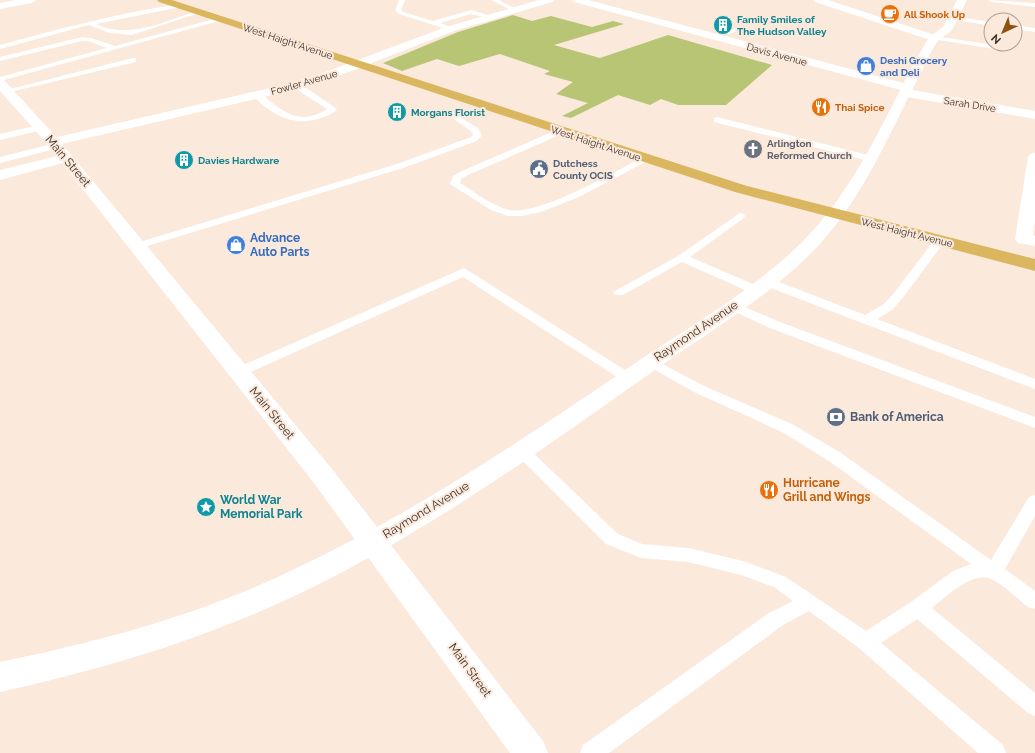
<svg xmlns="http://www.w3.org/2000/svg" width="1035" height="753" font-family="Raleway,sans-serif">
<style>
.green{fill:#b8c575}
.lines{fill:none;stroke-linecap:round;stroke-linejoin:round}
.service{fill:#fff;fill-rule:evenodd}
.minor{fill:#fff;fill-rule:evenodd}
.tertiary{fill:#fff;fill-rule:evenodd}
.secondary{fill:#fff;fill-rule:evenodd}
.trunk{fill:#dab65f;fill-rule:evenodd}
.labels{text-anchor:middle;stroke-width:4;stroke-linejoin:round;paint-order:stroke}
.far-food-label{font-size:10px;font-weight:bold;fill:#c56008;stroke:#fbe9dc;text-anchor:start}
.far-culture-label{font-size:10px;font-weight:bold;fill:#0d838f;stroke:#fbe9dc;text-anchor:start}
.far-street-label{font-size:10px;fill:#3d3129;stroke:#fbe9dc}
.far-shop-label{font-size:10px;font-weight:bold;fill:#366cbe;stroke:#fbe9dc;text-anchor:start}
.far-worship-label{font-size:10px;font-weight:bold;fill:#5b616d;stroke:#fbe9dc;text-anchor:start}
.far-service-label{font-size:10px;font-weight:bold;fill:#4e5e75;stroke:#fbe9dc;text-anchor:start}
.street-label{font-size:12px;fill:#3d3129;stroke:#fbe9dc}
.shop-label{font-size:12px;font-weight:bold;fill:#366cbe;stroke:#fbe9dc;text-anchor:start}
.service-label{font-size:12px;font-weight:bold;fill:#4e5e75;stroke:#fbe9dc;text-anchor:start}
.food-label{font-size:12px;font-weight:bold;fill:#c56008;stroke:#fbe9dc;text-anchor:start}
.culture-label{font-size:12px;font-weight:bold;fill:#0d838f;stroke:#fbe9dc;text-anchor:start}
</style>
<rect width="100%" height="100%" fill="#fbe9dc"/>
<!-- green -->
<polygon class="green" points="513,15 532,21 551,16 592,27 613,21 624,24 554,45 600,58 668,35 772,65 726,105 678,105 661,99 650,105 618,95 571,118 562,116 588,103 556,94 573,82 544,74 550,71 500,54 459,66 437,59 402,71 383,63 458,32"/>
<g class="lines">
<!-- service -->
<g class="service">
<polygon points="399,0 405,0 401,10 403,12 433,21 471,10 494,17 491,19 471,14 440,23 454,28 455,29 452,31 399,14 395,11"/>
<polygon points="491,0 499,0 518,10 513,11"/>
<polygon points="988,0 1035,3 1035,7 991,2"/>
<path d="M179 4 182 6 181 7 96 24C129 40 165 21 197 11L202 12 132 35 110 33 89 25 0 49V45C59 29 118 13 179 4Z"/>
<polygon points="953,16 991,22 991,26 951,19 950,18"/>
<polygon points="221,17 224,19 223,20 0,81 0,77 107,48 88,41 82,41 0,61 0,57 82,37 91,38 115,46"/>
<polygon points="1015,25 1035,28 1035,32 1015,29"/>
<polygon points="736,28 739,30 729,34 726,32"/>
<polygon points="934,36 1008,47 1012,49 1008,51 932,39 932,37"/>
<polygon points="133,58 136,58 136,62 6,93 2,91"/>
<path d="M293 83H299L337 109C332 115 325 117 318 119 293 126 270 115 253 95L260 93C282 111 299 127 327 109L293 87Z"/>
<polygon points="455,114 478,128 482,135 477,141 403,168 141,248 133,248 131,246 133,244 397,164 471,137 473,135 472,132 451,117"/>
<polygon points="717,117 872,156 874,158 869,161 714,122 714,118"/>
<polygon points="39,125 42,126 42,130 0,140 0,134"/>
<path d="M561 128 565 131 564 133 468 175 461 179 460 183C475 192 492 206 509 210 539 216 614 172 643 157H649L651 159 581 196 541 212 521 216H508L491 210 450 184 453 176 462 171Z"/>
<polygon points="56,143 59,144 59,148 0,163 0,157"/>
<polygon points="740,213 744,214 745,216 744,218 690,257 760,287 762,290 760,293 752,293 682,262 623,295 615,295 613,292 678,256"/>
<polygon points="939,238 945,241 902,299 892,310 877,319 1035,379 1035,389 763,285 761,282 763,279 771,279 865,315 884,304 894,293 935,239"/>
<polygon points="464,268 633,375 635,378 633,381 623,381 463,277 244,375 234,375 232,372 234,369"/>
<polygon points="733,302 780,322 1035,417 1035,428 770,328 729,309 727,306"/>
<path d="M651 358 704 386 792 424 841 453 991 560 1029 497 1035 495V516L1005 569 1035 591V609L1028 607C1018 599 1002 584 991 579 971 571 946 597 932 608L1035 693V716L1028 713 917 619 881 643 1003 745 1006 753H978L859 648 809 611 783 625 609 753H580L583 745 769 613 793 601 774 587 741 575 688 562 641 558 606 544 516 454 513 450 516 446 521 444 526 446 618 534 642 544 688 548 743 561 786 577 866 631 911 602 953 571 971 564 829 461 782 432 694 392 646 365 644 362 646 359Z"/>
</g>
<!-- minor -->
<g class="minor">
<polygon points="539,0 554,0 552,2 454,31 328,80 290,91 53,146 48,145 46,142 48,139 53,138 283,85 320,74 446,27"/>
<polygon points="572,0 588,0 911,85 913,88 912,90 1035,111 1035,119 901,96 899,93 901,90 574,2"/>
<polygon points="813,0 828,0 938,36 939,38 934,41 930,40 815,2"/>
<polygon points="1035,153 1035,220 1033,235 1035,236 1035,246 1018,243 1015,239 1028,157 1030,154"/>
<polygon points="65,154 70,155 72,158 70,161 0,180 0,170"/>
</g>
<!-- tertiary -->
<g class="tertiary">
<polygon points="16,0 37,0 32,3 0,9 0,3"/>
<polygon points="0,79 4,80 58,139 332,469 543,741 548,753 510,753 314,483 48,145 0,91"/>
</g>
<!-- secondary -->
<path class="secondary" d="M957 0H967C962 9 959 19 953 28 950 34 944 35 939 40 934 45 930 54 927 61 893 124 867 194 817 247 768 299 703 335 645 377 542 450 439 523 327 580 224 633 113 667 0 692V662C87 644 173 622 255 587 388 530 509 449 628 368 688 327 754 291 805 239 851 192 880 130 909 72 914 62 921 52 926 42L932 35 943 27Z"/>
<!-- trunk -->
<polygon class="trunk" points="157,0 172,0 747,186 1035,259 1035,271 735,192 159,2"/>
</g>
<!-- icons -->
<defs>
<g id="cafe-disc" transform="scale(1)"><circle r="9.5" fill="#e8710a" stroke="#fbe9dc"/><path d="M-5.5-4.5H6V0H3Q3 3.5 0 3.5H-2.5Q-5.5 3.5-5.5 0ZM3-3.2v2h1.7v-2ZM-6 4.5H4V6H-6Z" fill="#fff"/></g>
<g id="building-disc" transform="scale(1)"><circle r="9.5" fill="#0f9aa8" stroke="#fbe9dc"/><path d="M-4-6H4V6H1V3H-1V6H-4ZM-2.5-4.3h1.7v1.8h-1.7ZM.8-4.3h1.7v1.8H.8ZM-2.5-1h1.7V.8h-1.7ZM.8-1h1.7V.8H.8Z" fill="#fff"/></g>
<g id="shop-disc" transform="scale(1)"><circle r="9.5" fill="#3f7fe0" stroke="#fbe9dc"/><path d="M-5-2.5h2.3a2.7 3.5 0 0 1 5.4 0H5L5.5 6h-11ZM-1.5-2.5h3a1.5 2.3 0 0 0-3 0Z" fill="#fff"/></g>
<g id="restaurant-disc" transform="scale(1)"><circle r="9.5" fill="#e8710a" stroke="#fbe9dc"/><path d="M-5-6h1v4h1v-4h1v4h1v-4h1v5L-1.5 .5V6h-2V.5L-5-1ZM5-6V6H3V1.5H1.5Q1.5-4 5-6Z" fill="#fff"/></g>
<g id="church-disc" transform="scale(1)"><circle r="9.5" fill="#6b7280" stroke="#fbe9dc"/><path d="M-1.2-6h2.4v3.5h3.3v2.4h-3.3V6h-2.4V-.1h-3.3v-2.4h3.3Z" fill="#fff"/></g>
<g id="civic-disc" transform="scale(1)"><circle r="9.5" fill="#5c6f8a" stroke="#fbe9dc"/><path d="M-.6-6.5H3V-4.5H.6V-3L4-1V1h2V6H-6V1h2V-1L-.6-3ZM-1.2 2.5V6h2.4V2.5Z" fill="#fff"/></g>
<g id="bank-disc" transform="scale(1)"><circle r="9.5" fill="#5c6f8a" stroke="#fbe9dc"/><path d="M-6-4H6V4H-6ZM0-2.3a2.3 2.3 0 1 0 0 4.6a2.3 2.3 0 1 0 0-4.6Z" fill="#fff"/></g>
<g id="sight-disc" transform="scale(1)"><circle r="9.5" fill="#0f9aa8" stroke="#fbe9dc"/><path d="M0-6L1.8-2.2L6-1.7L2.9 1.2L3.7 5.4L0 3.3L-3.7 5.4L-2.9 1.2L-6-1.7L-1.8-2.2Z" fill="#fff"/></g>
</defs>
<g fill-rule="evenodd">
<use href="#cafe-disc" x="890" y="14"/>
<use href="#building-disc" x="723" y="25"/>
<use href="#shop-disc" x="866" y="66"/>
<use href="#restaurant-disc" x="821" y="107"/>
<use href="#building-disc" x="397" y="112"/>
<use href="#church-disc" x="753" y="149"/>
<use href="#building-disc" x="184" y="160"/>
<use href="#civic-disc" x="539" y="169"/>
<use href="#shop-disc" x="236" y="245"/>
<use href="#bank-disc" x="836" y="417"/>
<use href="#restaurant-disc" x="769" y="490"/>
<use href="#sight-disc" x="206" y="507"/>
</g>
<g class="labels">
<!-- far-food labels -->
<g class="far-food-label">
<text x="904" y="18">All Shook Up</text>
<text x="835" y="111">Thai Spice</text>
</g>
<!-- far-culture labels -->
<g class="far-culture-label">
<text x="737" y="23">Family Smiles of<tspan x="737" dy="12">The Hudson Valley</tspan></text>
<text x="411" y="116">Morgans Florist</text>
<text x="198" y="164">Davies Hardware</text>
</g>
<!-- far-street labels -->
<g class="far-street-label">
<text transform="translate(288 41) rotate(18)" y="4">West Haight Avenue</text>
<text transform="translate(777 54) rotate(15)" y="4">Davis Avenue</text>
<text transform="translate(304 82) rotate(-16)" y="4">Fowler Avenue</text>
<text transform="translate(970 104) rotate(9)" y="4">Sarah Drive</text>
<text transform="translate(596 143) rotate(18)" y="4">West Haight Avenue</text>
<text transform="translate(907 232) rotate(14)" y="4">West Haight Avenue</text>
</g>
<!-- far-shop labels -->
<g class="far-shop-label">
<text x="880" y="64">Deshi Grocery<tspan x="880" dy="12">and Deli</tspan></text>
</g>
<!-- far-worship labels -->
<g class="far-worship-label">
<text x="767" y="147">Arlington<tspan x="767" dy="12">Reformed Church</tspan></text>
</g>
<!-- far-service labels -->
<g class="far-service-label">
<text x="553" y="167">Dutchess<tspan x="553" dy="12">County OCIS</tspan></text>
</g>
<!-- street labels -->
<g class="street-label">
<text transform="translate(68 161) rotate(50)" y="4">Main Street</text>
<text transform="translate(696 331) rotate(-34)" y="4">Raymond Avenue</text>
<text transform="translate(272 413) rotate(51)" y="4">Main Street</text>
<text transform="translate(426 510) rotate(-31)" y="4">Raymond Avenue</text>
<text transform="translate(470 670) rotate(54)" y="4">Main Street</text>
</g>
<!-- shop labels -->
<g class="shop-label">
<text x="250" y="242">Advance<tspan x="250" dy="14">Auto Parts</tspan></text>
</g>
<!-- service labels -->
<g class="service-label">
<text x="850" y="421">Bank of America</text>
</g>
<!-- food labels -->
<g class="food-label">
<text x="783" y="487">Hurricane<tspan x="783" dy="14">Grill and Wings</tspan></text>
</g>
<!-- culture labels -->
<g class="culture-label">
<text x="220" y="504">World War<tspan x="220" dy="14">Memorial Park</tspan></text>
</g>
</g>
<!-- north arrow -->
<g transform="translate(1003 32) rotate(224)"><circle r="19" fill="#fbe9dc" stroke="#af9f94"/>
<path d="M0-3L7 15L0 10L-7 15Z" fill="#8c510e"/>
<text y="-6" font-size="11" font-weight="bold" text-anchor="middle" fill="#3d3129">N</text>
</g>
</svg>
